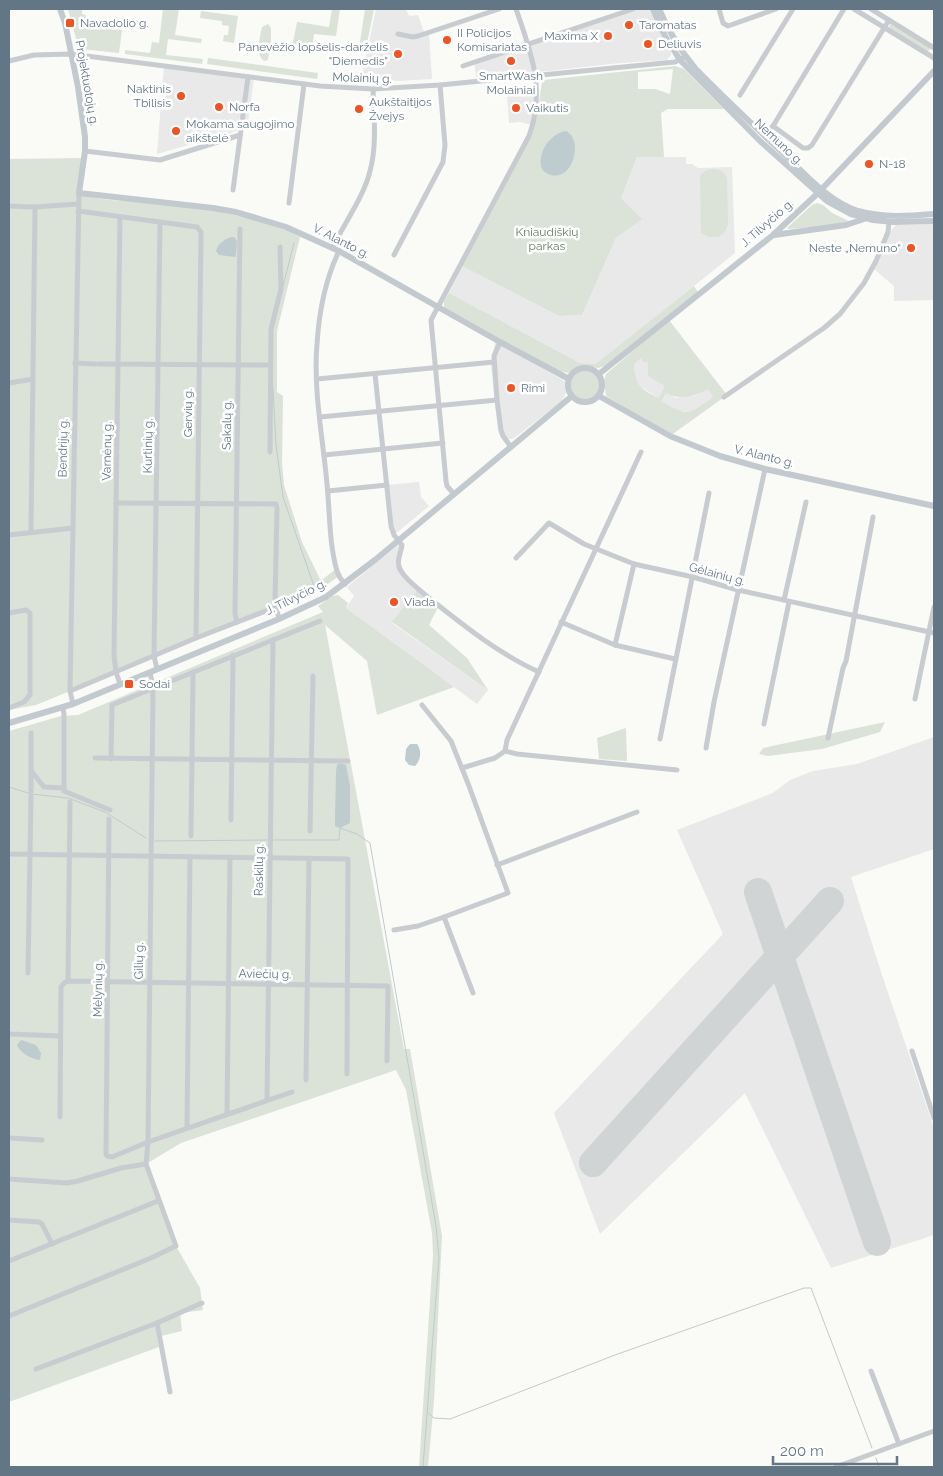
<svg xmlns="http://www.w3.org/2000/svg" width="943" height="1476" font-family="Raleway,sans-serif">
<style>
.built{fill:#e8e9e8}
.green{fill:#dbe2d8;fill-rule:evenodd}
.water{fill:#becbcf}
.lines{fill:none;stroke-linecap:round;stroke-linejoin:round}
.stream{stroke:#becbcf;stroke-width:1}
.runway{stroke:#d0d4d5;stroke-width:28}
.minor{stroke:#c8ccd0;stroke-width:5}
.major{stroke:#c2c9cf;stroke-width:6}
.poi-dot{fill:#ef5322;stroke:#fff;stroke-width:2}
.labels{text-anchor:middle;stroke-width:5;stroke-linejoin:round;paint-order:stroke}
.poi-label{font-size:12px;fill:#637685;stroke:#fff;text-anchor:start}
.street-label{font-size:12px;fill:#637685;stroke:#fff}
.park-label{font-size:12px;fill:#677b62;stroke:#fff}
</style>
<rect width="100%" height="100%" fill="#fafaf7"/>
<!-- built -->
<g class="built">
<polygon points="376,9 406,9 409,16 418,15 424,32 429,33 432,79 397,81 362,76"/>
<polygon points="638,9 650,9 671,51 671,55 667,60 620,63 477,79 474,63 532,45"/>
<polygon points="164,66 254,78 247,128 157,154"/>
<polygon points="534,91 535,109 532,125 520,122 509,123 507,93"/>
<polygon points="637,157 686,157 686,164 692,164 698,168 732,167 735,253 597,364 580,363 449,293 462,266 559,316 582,315 616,238 641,219 621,198"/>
<polygon points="934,224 934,300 894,301 894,286 874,269 892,229 896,225"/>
<polygon points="495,342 561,379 565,382 567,391 562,401 513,439 508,439 504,442 498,432 491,365"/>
<polygon points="641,358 643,362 648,362 666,386 659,398 641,387 635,380 634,365"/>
<polygon points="708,388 713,397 693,412 679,411 661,401 666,392 676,398 694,396"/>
<polygon points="419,482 421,497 429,506 394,535 387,485"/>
<polygon points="401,543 398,565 418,589 392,623 488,690 477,704 346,608 354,596 347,587"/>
<polygon points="934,737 934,849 851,877 882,975 934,1128 934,1235 831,1268 745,1093 600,1234 554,1113 723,934 677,830 773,793 790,780 813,771 857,764"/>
</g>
<!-- green -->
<g class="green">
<polygon points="68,9 82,9 82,14 86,15 85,26 122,30 119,53 81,49 78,46"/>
<polygon points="163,9 179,9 175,35 202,39 201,43 168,39 166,55 203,59 202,64 125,54 125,50 150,53 152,42 159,43"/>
<polygon points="332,9 340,9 336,36 314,34 312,50 292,47 297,22 329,27"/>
<polygon points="365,9 374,9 365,53 359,49"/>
<polygon points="201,11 238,16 234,43 223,41 224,35 228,35 229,26 222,25 222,21 200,18"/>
<path d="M268 24 271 28V40L268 60 264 61C255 53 260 38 262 27Z"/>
<polygon points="890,24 930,47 930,50 927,51 889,28"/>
<polygon points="208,58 318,73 317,79 207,64"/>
<path d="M675 66 684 69 724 109H668L661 113 664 157H637L621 198 642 219 616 238 582 315 559 316 462 266 537 115 542 82 544 80ZM673 69 670 94 655 89H638V72Z"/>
<path d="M84 158 79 193C99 201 118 200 139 202 193 208 252 211 300 237L277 331V392L283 396 282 463 284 485 302 542 320 579H323L336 569 339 576 312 595 310 592 36 705 9 710V159Z"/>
<polygon points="714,169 722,171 727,178 728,225 724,233 718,237 709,237 701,233 700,175 707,170"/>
<polygon points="817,203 823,205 832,213 849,221 832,225 790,229 787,228 812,205"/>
<path d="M694 286 698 292 605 366 598 368 583 366 568 373 555 370 445 308C442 302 445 299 449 293L580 363 596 364Z"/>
<path d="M669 320 727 395 670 436 606 396 604 381 606 374ZM641 358 643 362H648V376L665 386 659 398C641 389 635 386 634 365ZM708 389 713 397C688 415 689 417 661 401L666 393C681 401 693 397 708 389Z"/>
<circle cx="586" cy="385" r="15"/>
<polygon points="418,589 439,605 429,625 467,658 488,690 392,622"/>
<polygon points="338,595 348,603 346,608 454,687 377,715 367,661 325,625 404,1049 410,1049 442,1236 434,1401 428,1467 419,1467 433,1255 432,1233 406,1090 396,1070 181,1143 146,1164 176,1246 200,1288 203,1310 180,1313 182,1331 157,1337 159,1347 9,1402 9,731 61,716 78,715 323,612 318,606 333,596"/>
<polygon points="885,722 880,732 822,749 768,756 759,754 763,748"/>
<polygon points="626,728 627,761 599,759 597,738"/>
</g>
<!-- water -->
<g class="water">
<path d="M566 131C584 140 573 181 551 175 547 174 544 172 542 169 536 153 551 133 566 131Z"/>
<path d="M234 237 237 241 236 255 235 257 219 255 216 251C217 244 227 237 234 237Z"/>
<path d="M410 744H417C422 751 421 760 415 766L409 765 405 760 406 749Z"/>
<polygon points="340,763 346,765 350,786 350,823 340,828 335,826 335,819 336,771 337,765"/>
<path d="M21 1040 36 1045 41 1053 40 1060C31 1059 20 1053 17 1045Z"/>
</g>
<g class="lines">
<!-- stream -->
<g class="stream">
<polyline points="283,286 294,243"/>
<polyline points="273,388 276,445 283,497 314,586"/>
<polyline points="9,787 31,794 68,798 105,812 146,838"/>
<polyline points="272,840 339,840 340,828 357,834 370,843 436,1226 439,1258 423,1467"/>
<polyline points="155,841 268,840"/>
<polyline points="428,1413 434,1418 450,1419 615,1355 804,1288 811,1288 872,1448"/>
<polyline points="876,1458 879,1467"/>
</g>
<!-- runway -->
<g class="runway">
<polyline points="758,892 877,1242"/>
<polyline points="593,1163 830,901"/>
</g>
<!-- minor -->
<g class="minor">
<polyline points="719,9 723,23 728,26 776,9"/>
<polyline points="854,9 934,58"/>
<polyline points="871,9 934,48"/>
<polyline points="398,34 413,37 418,36 499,9"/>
<polyline points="9,61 34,55 71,54 320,86 373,89 440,85 654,64 675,62 683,58"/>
<polyline points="463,66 633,9"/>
<polyline points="740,95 793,9"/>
<polyline points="773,126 803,148 808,148 812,145 889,20"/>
<polyline points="764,135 773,126 844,9"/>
<polyline points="85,151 160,160 240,135"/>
<polyline points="233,190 248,77"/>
<polyline points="289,203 304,84"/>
<polyline points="9,206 35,207 78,204"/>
<polyline points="78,211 197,227 201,232 196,638"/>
<path d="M332 248C343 226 365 194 370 171 377 147 374 114 373 89"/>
<path d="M339 251C325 280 319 312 317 344 313 389 323 439 327 484 330 513 329 544 337 571 339 577 341 580 345 584"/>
<polyline points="394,255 443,162 445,145 440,85"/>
<polyline points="500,342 494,356 497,400 501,430 503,436 511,447"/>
<polyline points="75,363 95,364"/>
<polyline points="98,364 270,365"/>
<path d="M375 374 391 526 394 535 402 545C401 554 395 562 401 571 407 581 420 590 429 598 463 625 499 654 539 672"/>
<polyline points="317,379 494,362"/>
<polyline points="9,383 33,379"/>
<polyline points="724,397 824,328 840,314 864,283 876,261 888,232 889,222"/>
<polyline points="320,417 497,400"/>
<polyline points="270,452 271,329 281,289 280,247"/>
<polyline points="324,455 443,443"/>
<polyline points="328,491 387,485"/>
<path d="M454 494 447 486 446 481 431 320 529 136C546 90 531 52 516 9"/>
<polyline points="116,503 276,504 277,508 275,601 279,619"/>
<polyline points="31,532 35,207"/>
<polyline points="9,535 73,528"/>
<polyline points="516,558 549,523 584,544 634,564 693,577 738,590 934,633"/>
<polyline points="784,600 806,502"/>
<polyline points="9,613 26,610 30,613 30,695 24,702 9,708"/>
<polyline points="237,622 235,614 240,229"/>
<polyline points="561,622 615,645 675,659"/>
<polyline points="615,645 634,564"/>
<polyline points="157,669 154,656 160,222"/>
<polyline points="120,684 116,672 114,656 120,217"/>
<polyline points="70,691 196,638 276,607"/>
<polyline points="915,699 934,607"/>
<polyline points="73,704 70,691 79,193"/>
<polyline points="422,705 451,741 469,786 508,893 444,917 473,993"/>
<polyline points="63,708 64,714 64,791 110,810"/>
<polyline points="764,724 789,602"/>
<polyline points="828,738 843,668 846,661 873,517"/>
<polyline points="660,739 709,493"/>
<polyline points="706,748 714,702 765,469"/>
<polyline points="505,751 507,740 641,452"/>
<polyline points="95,758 348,761"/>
<polyline points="111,759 112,705 320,621"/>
<polyline points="462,768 495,758 505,751 517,754 677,770"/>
<polyline points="32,772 44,787 64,788"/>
<polyline points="31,791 31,733"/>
<polyline points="109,819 106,1154 107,1156 112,1157 148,1142 292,1092"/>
<polyline points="231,820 233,655"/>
<polyline points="310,831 313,676"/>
<polyline points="191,836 193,672"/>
<polyline points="9,854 348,859 347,1074"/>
<polyline points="497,865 637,812"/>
<polyline points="394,930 418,926 444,917"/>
<polyline points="28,973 31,796"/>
<polyline points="68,981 70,802"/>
<polyline points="9,1034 60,1036"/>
<polyline points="912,1051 934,1118"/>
<polyline points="306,1080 309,858"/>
<polyline points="267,1100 273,640"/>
<polyline points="227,1113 230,857"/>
<polyline points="60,1117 61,987 64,983 68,981 388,986 387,1061"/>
<polyline points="187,1128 190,857"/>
<polyline points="9,1138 42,1140"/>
<polyline points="9,1179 67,1183 78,1181 121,1168 146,1164"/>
<polyline points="9,1220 39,1222 42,1224 52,1244"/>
<polyline points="9,1261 158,1201"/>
<polyline points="9,1316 151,1258 176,1246 146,1164 148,1142 153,688 150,672"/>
<polyline points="157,1323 170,1392"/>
<polyline points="36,1369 157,1323 202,1303"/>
<polyline points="871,1371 899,1444"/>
<polyline points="836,1467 934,1431"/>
</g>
<!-- major -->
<g class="major">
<polyline points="60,9 65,23 78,87 85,137 85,151 79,193 213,208 236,212 286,227 339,251 500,342 569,379"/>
<polyline points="653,9 665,36 680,60 760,141 827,201 851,214 873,220 894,222 934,221"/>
<path d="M659 9C668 30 680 50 695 68 723 97 753 125 783 153 805 174 828 201 858 211 883 218 909 216 934 214"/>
<polyline points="774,235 846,225 864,219"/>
<circle cx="585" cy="385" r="17"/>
<polyline points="599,374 773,235 817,194 934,71"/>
<polyline points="599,396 670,436 720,456 765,469 934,506"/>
<polyline points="9,723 73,704 279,619 326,597 375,560 572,396"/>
</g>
</g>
<!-- markers -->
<g class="poi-dot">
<rect x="65" y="18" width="10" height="10" rx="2.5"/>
<circle cx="629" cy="25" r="5"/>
<circle cx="608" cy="36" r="5"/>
<circle cx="447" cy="40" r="5"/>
<circle cx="648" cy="44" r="5"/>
<circle cx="398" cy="54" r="5"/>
<circle cx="511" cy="61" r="5"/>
<circle cx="181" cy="96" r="5"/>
<circle cx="219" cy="107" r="5"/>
<circle cx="516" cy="108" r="5"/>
<circle cx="359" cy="109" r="5"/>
<circle cx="176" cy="131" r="5"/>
<circle cx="869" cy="164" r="5"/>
<circle cx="911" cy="248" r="5"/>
<circle cx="511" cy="388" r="5"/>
<circle cx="394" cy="602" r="5"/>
<rect x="124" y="679" width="10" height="10" rx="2.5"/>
</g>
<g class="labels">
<!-- poi labels -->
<g class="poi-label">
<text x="80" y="27">Navadolio g.</text>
<text x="639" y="29">Taromatas</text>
<text x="457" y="37">II Policijos<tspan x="457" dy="14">Komisariatas</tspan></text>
<text x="598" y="40" text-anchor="end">Maxima X</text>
<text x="658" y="48">Deliuvis</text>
<text x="388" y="51" text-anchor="end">Panevėžio lopšelis-darželis<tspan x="388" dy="14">"Diemedis"</tspan></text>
<text x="511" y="80" text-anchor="middle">SmartWash<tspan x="511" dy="14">Molainiai</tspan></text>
<text x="171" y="93" text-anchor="end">Naktinis<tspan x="171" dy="14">Tbilisis</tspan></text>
<text x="369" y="106">Aukštaitijos<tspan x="369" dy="14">Žvejys</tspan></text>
<text x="229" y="111">Norfa</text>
<text x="526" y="112">Vaikutis</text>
<text x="186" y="128">Mokama saugojimo<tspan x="186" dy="14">aikštelė</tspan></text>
<text x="879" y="168">N-18</text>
<text x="901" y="252" text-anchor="end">Neste „Nemuno“</text>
<text x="521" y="392">Rimi</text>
<text x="404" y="606">Viada</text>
<text x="139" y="688">Sodai</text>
</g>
<!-- street labels -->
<g class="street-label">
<text transform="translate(362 78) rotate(2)" y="4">Molainių g.</text>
<text transform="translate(87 83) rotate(80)" y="4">Projektuotojų g.</text>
<text transform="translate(779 142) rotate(43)" y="4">Nemuno g.</text>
<text transform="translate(767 223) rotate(-41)" y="4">J. Tilvyčio g.</text>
<text transform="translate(341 241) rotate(27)" y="4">V. Alanto g.</text>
<text transform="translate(188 413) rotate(-90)" y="4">Gervių g.</text>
<text transform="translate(227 425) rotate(-89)" y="4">Sakalų g.</text>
<text transform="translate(148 446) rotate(-89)" y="4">Kurtinių g.</text>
<text transform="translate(63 448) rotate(-89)" y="4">Bendrijų g.</text>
<text transform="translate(107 451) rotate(-89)" y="4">Varnėnų g.</text>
<text transform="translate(764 456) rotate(14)" y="4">V. Alanto g.</text>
<text transform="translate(717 574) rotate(15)" y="4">Gėlainių g.</text>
<text transform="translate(296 597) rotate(-26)" y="4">J. Tilvyčio g.</text>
<text transform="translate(259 870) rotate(-89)" y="4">Raskilų g.</text>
<text transform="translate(139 961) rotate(-89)" y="4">Gilių g.</text>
<text transform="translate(265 974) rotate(1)" y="4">Aviečių g.</text>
<text transform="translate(98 989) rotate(-89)" y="4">Mėlynių g.</text>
</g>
<!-- park labels -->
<g class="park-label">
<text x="547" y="236">Kniaudiškių<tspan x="547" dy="14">parkas</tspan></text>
</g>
</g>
<!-- border -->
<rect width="943" height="1476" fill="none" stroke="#637685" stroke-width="20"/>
<!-- scale -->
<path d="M773 1456v8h124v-8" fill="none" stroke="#637685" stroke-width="2.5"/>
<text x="780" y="1456" font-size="15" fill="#637685" stroke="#ffffff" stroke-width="4" paint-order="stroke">200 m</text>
</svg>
